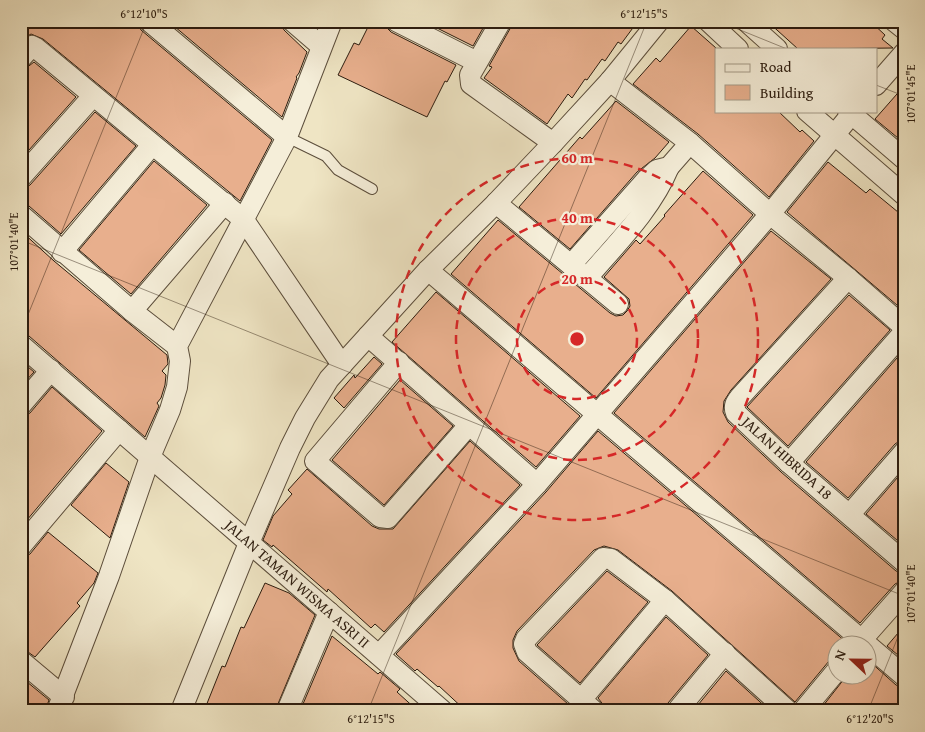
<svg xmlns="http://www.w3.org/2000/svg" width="925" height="732" font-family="'Gentium Book Plus',serif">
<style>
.building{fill:#e8af8d;stroke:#2b1b0e}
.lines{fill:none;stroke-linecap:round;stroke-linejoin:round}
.lane-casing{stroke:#5c4e3c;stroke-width:12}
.street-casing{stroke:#5c4e3c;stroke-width:22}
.lane{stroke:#f5eed9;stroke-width:10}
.street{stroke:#f5eed9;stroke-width:20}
.ticks{fill:none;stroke:#2b1b0e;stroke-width:1;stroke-opacity:0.45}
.ring{fill:none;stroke:#d62828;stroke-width:2.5;stroke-dasharray:9 6}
.labels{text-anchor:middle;stroke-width:4.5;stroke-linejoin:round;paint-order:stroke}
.street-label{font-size:15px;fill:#2b1b0e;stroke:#f5eed9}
.centre{fill:#d62828;stroke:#f5eed9;stroke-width:2.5}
.ring-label{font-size:15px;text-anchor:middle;font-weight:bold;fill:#d62828;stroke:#f5eed9;stroke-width:4.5;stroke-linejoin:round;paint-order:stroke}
.neatline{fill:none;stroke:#2b1b0e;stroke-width:2}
.ticks-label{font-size:12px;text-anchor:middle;fill:#2b1b0e}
</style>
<rect width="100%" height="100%" fill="#efe5c4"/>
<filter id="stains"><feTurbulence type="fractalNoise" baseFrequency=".004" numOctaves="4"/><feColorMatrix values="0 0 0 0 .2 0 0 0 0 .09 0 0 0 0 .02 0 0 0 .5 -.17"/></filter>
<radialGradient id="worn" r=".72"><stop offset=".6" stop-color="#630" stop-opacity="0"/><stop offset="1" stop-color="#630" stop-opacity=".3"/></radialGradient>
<!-- building -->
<g class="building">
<polygon points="21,21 137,21 141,30 272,140 240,201 43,39 31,34 21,40"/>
<polygon points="168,21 280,21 284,30 307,52 299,73 296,77 297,78 282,117"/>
<polygon points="371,21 384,21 386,27 391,32 456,65 447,82 445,81 427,117 338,75 354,43 359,45"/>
<polygon points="423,21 487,21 473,46"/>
<polygon points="513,21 638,21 621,44 618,42 605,61 602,59 587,80 585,79 572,98 568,94 547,124 484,78 492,67 489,66 511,27"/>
<polygon points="767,21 870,21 885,35 882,39 893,48 798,49"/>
<polygon points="691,26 716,48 716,111 778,111 800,132 802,130 814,141 769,197 698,134 633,84 656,58 660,62"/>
<polygon points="34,62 76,97 21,159 21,70 25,69"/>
<polygon points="904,86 904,143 875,119"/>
<polygon points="616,101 669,142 655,158 637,172 570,249 519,207 580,137 582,139"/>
<polygon points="95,112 136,146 61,234 29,206 21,203 21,189 30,185"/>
<polygon points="154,161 207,205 131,294 79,250"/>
<polygon points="828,162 866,193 870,189 904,217 904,311 787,212"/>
<polygon points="703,171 753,215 596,398 451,274 498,220 610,313 616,316 623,315 627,311 630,306 629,299 604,277 636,240 640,244 665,216 664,215"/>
<polygon points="21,231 54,261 167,355 168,364 162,371 166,375 165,385 161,398 157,403 159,406 145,437 29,336 21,333"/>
<polygon points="771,231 831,279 731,390 724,401 723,412 728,422 781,472 896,571 904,574 903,580 895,584 860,623 614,413"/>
<polygon points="436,292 580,416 536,467 392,342"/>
<polygon points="849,295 890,330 788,446 747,407"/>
<polygon points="904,350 904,438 895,444 848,498 806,462"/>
<polygon points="374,357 382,364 344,408 334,398 354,375 355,378"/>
<polygon points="21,361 34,372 21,386"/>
<polygon points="400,380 453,426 384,505 332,460"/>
<polygon points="52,387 102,431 21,527 21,417 30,413"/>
<polygon points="598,431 846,642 846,644 838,644 838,657 829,661 795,702 672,591 618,550 604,546 594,550 517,631 513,640 513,648 519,661 576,711 466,711 439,686 438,687 417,669 415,671 396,654 546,492"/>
<polygon points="470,441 520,485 384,632 375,624 371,628 328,589 327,592 273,545 272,547 263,540 273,516 292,494 288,490 307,469 372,526 379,529 393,529"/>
<polygon points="106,463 129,482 110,538 71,505"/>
<polygon points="904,470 904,546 866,514"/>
<polygon points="48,532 98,573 94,583 77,603 80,606 35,657 28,652 21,649 21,558 30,554"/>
<polygon points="607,571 648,602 580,683 537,645"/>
<polygon points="265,583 289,593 315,615 275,711 204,711 222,666 225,667 241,627 244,628"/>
<polygon points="666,617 708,655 668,703 665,711 606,711 605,707 598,698"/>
<polygon points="904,626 904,660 887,646"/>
<polygon points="332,636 378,674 380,672 400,689 397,692 418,711 300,711"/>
<polygon points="868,660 896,685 904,688 904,711 819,711 848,674 868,674"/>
<polygon points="726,671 770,711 693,711"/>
<polygon points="21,677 49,700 45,711 21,711"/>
</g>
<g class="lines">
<!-- lane casing -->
<g class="lane-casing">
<polyline id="lane" points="287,137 326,156 338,170 372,189"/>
</g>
<!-- street casing -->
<g class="street-casing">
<g id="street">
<polyline points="149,21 287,137"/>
<polyline points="292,21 321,46"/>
<polyline points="396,21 477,62"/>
<polyline points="501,21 470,75 471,84 553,143"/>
<polyline points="708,21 738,49"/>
<polyline points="746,21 777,49"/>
<polyline points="894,21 904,29"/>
<polyline points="21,58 31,47 32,46 36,48 244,220 342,365"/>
<polyline points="610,81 690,143 770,214 848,278 904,327"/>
<polyline points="876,85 904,53"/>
<polyline points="807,111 904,195"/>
<polyline points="848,111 904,159"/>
<polyline points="21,177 93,96"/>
<polyline points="496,203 618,304"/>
<polyline points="21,215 132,311 177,346"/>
<polyline points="62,252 152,145"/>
<polyline points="571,265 646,180 657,170 669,167 690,143"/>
<polyline points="428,270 904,676"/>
<path d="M587 278C616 244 651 210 669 167"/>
<path d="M848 278 740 397C736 402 733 406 736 413L789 463 904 562"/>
<polyline points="132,311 225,203"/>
<polyline points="368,336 537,484"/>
<polyline points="21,345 443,711"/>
<polyline points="399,362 315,461 380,517 388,518 469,425"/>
<polyline points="21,405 51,370"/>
<polyline points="789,463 904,332"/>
<polyline points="850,514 904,452"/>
<polyline points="21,546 119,430"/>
<polyline points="858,644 904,592"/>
<polyline points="379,655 537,484 770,214 854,111"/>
<polyline points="21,661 64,697"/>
<polyline points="581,700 665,600"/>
<polyline points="57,711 109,576 150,457 170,410 177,387 180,361 177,346 287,137 332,21"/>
<polyline points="181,711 249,543 290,448 305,418 329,379 428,270 496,203 553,143 610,81 659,21"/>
<polyline points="287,711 329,612"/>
<polyline points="594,711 527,652 524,644 526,639 603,558 611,559 665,600 788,711"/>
<polyline points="677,711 725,653"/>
<polyline points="803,711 838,669"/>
</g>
</g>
<!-- lane -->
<use href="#lane" class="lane"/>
<!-- street -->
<use href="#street" class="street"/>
</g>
<!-- ticks -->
<path class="ticks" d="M718 21 787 49M876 85 904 96M21 240 904 596M21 332 147 21M368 711 647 21M868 711 904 622"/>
<!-- distance rings -->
<g class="ring">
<circle cx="577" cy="339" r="60"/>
<circle cx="577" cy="339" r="121"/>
<circle cx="577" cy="339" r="181"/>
</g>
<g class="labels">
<!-- street labels -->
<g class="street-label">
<text transform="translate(787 458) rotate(42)" y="5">JALAN HIBRIDA 18</text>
<text transform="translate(297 584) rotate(41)" y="5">JALAN TAMAN WISMA ASRI II</text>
</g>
</g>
<circle cx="577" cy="339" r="8" class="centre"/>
<g class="ring-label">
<text x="577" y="163">60 m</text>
<text x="577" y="223">40 m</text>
<text x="577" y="284">20 m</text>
</g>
<!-- margin -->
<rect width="925" height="732" fill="none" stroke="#efe5c4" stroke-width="55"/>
<!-- legend -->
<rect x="715" y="48" width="162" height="65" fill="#f5eed9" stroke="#a49a88"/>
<rect x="725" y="64" width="25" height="8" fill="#f5eed9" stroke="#a49a88"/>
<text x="760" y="72" font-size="15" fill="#2b1b0e">Road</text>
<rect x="725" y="85" width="25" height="15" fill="#e8af8d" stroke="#a49a88"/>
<text x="760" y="98" font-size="15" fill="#2b1b0e">Building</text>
<!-- north arrow -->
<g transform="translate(852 660) rotate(292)"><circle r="24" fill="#f5eed9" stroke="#a49a88"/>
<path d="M0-4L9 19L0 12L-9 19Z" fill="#8f2418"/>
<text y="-8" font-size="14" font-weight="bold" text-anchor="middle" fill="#2b1b0e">N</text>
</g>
<rect x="28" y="28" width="870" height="676" class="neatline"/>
<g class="ticks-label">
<text x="144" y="18">6°12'10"S</text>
<text x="644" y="18">6°12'15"S</text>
<text transform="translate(911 94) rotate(-90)" y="4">107°01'45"E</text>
<text transform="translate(14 242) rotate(-90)" y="4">107°01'40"E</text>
<text transform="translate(911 594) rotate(-90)" y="4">107°01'40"E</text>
<text x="371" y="723">6°12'15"S</text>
<text x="870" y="723">6°12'20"S</text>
</g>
<rect width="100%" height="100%" filter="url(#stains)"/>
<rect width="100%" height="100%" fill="url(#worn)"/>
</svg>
